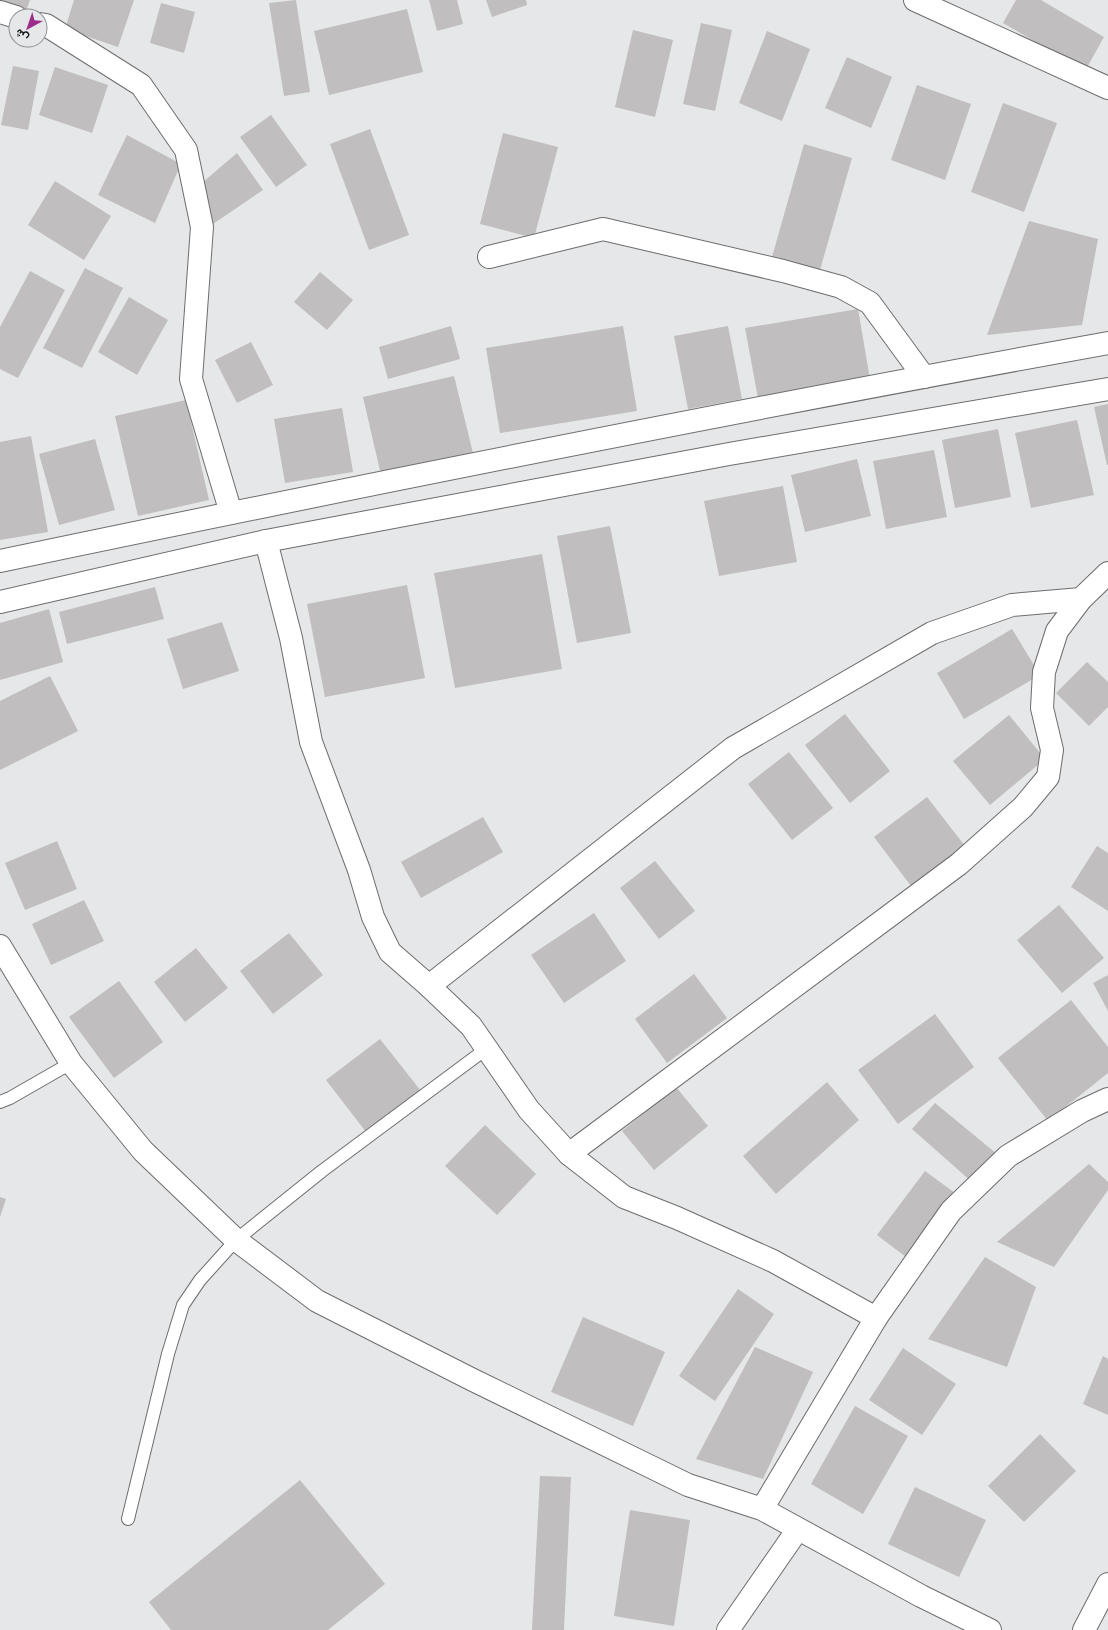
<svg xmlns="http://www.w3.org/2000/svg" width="1108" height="1630" font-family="'Roboto Serif',Vazirmatn,serif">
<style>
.building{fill:#c0bebe}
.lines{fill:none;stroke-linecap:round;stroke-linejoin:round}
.service-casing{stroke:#6d6d6e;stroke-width:14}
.minor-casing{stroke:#6d6d6e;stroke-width:24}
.tertiary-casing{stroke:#6d6d6e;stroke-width:24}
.service{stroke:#fff;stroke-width:12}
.minor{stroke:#fff;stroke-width:22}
.tertiary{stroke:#fff;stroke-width:22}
</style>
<rect width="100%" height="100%" fill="#e6e7e8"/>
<!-- building -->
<g class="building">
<polygon points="0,0 30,0 24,16 0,7"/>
<polygon points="74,0 134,0 118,47 65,29"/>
<polygon points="296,0 310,92 284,96 269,3"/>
<polygon points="429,0 457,0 463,24 437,31"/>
<polygon points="486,0 526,0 527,5 492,17"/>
<polygon points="1016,0 1041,0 1104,37 1085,71 1003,23"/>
<polygon points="161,3 195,12 184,53 150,43"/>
<polygon points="407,9 423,72 329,95 314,31"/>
<polygon points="701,23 732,30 715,111 683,104"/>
<polygon points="633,30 673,40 655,117 615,107"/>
<polygon points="767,31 810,49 782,121 739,103"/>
<polygon points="847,57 892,77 871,128 825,108"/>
<polygon points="13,66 39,71 28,130 1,125"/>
<polygon points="55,67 108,85 92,133 39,115"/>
<polygon points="917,85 971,104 945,180 891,160"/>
<polygon points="1003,103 1057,123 1024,212 971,192"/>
<polygon points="271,115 307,165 276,187 240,137"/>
<polygon points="370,129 409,235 369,250 330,144"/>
<polygon points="503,133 558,147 534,238 480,224"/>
<polygon points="127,135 181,164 155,223 98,195"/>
<polygon points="804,144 852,158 820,270 772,257"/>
<polygon points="237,153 263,190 213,224 202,183"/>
<polygon points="55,181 111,216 84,260 28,225"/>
<polygon points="1029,221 1098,239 1082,325 987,335"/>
<polygon points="85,268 123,288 82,368 43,348"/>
<polygon points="30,271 65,290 18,378 0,369 0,327"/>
<polygon points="320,272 353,300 327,330 294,302"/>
<polygon points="129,297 168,320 137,375 98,352"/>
<polygon points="858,309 870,379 758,398 745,328"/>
<polygon points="451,326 460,359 388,379 379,347"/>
<polygon points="623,326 637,411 500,433 486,348"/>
<polygon points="728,326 742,399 688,409 674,336"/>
<polygon points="251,342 273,385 237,403 215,360"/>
<polygon points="454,376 473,453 381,475 363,397"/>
<polygon points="186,400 209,500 138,516 115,416"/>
<polygon points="1108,404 1108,465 1107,465 1094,407"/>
<polygon points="342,408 353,472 285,483 274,419"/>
<polygon points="1077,420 1094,495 1031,508 1015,433"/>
<polygon points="998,429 1011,497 955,508 942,440"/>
<polygon points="31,436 48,532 0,540 0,442"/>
<polygon points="95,439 115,510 59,525 39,454"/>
<polygon points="934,450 947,517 886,529 873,461"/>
<polygon points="857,459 871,516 805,532 791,475"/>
<polygon points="783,486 797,562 719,576 704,501"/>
<polygon points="610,526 631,633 577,643 557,536"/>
<polygon points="542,554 562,669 455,688 434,573"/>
<polygon points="407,585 425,678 325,697 307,604"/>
<polygon points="155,587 164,619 67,644 59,612"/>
<polygon points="49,609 63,662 0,680 0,623"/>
<polygon points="222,622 239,671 183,689 167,639"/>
<polygon points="1012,629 1040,675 964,719 937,673"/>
<polygon points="1087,662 1108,682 1108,707 1089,726 1056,693"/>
<polygon points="50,676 78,731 0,770 0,701"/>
<polygon points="845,714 890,771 850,803 805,745"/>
<polygon points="1009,715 1045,759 990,805 953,761"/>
<polygon points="789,752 833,808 792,840 748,784"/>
<polygon points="927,797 965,846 911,886 874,837"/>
<polygon points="483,817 503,852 421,898 401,862"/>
<polygon points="57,841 77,889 25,910 5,863"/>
<polygon points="1097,846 1108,853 1108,911 1071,887"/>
<polygon points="655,861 695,911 659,939 620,888"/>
<polygon points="84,900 104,941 51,965 32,924"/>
<polygon points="1059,905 1104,958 1062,993 1017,940"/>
<polygon points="594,913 626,961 564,1003 531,955"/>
<polygon points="289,933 323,975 273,1014 240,971"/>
<polygon points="196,948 228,988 185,1022 154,982"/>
<polygon points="694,974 727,1018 667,1063 635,1019"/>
<polygon points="1108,975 1108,1011 1093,983"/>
<polygon points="119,981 163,1042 114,1078 69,1017"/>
<polygon points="1071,1000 1108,1047 1108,1073 1048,1121 998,1058"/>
<polygon points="935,1014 974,1067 898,1124 858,1070"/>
<polygon points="380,1039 421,1091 366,1132 326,1080"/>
<polygon points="827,1082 859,1120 776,1194 743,1156"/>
<polygon points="676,1087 708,1126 654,1170 622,1131"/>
<polygon points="935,1103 997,1154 972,1182 912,1129"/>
<polygon points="485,1125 536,1174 497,1215 445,1166"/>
<polygon points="1089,1164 1108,1182 1108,1190 1054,1267 997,1242"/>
<polygon points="925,1171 955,1193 906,1257 877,1235"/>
<polygon points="0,1197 6,1199 0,1217"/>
<polygon points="985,1257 1036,1287 1007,1367 928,1339"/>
<polygon points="738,1289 774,1314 715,1401 679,1376"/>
<polygon points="583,1317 665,1352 633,1426 551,1392"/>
<polygon points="755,1347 813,1372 763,1479 696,1459"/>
<polygon points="903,1348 956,1384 922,1435 869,1400"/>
<polygon points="1103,1356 1108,1359 1108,1415 1083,1404"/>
<polygon points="855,1406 908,1436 863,1514 811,1484"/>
<polygon points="1040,1434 1076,1471 1024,1522 988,1486"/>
<polygon points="540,1476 571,1477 564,1630 532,1630"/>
<polygon points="300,1480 385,1584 328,1630 171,1630 149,1602"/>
<polygon points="915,1487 986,1520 959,1577 888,1544"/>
<polygon points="630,1510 690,1520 674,1626 614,1616"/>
</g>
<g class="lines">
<!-- service casing -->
<g class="service-casing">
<g id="service">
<polyline points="0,1102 10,1098 71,1063"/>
<polyline points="128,1519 168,1354 183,1305 200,1280 236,1240 322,1171 486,1049"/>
</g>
</g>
<!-- minor casing -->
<g class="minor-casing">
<g id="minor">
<polyline points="915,0 1108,88"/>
<polyline points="0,12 16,17"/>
<polyline points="40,24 46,25 141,85 186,150 202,227 191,379 231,513"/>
<polyline points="489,257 603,229 783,271 841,287 870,303 924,377"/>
<polyline points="266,541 291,638 311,742 359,870 373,917 390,952 429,986 471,1026 529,1110 569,1154 624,1197 677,1218 773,1261 876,1318"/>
<polyline points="0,946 71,1063 143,1151 236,1240 317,1301 473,1380 688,1485 762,1509 921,1596 990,1630"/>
<polyline points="429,986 733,748 932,633 1012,605 1081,599"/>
<polyline points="569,1154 959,864 1023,807 1048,777 1052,750 1042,708 1044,672 1057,631 1081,599 1108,573"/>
<polyline points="762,1509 876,1318 951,1211 1008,1156 1082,1111 1108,1099"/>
<polyline points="728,1630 798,1529"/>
<polyline points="1084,1630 1108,1584"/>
</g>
</g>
<!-- tertiary casing -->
<g class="tertiary-casing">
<g id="tertiary">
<path d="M0 561C368 484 738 410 1108 343"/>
<polyline points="0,602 266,541 729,454 1108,389"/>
</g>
</g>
<!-- service -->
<use href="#service" class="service"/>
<!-- minor -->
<use href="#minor" class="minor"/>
<!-- tertiary -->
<use href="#tertiary" class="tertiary"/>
</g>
<!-- north arrow -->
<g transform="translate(28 28) rotate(220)"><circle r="19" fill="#e6e7e8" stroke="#8f9090"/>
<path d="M0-3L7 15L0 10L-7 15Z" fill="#9d2d8a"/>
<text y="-6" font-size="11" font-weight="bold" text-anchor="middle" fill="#0d0d0d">ش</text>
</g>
</svg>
